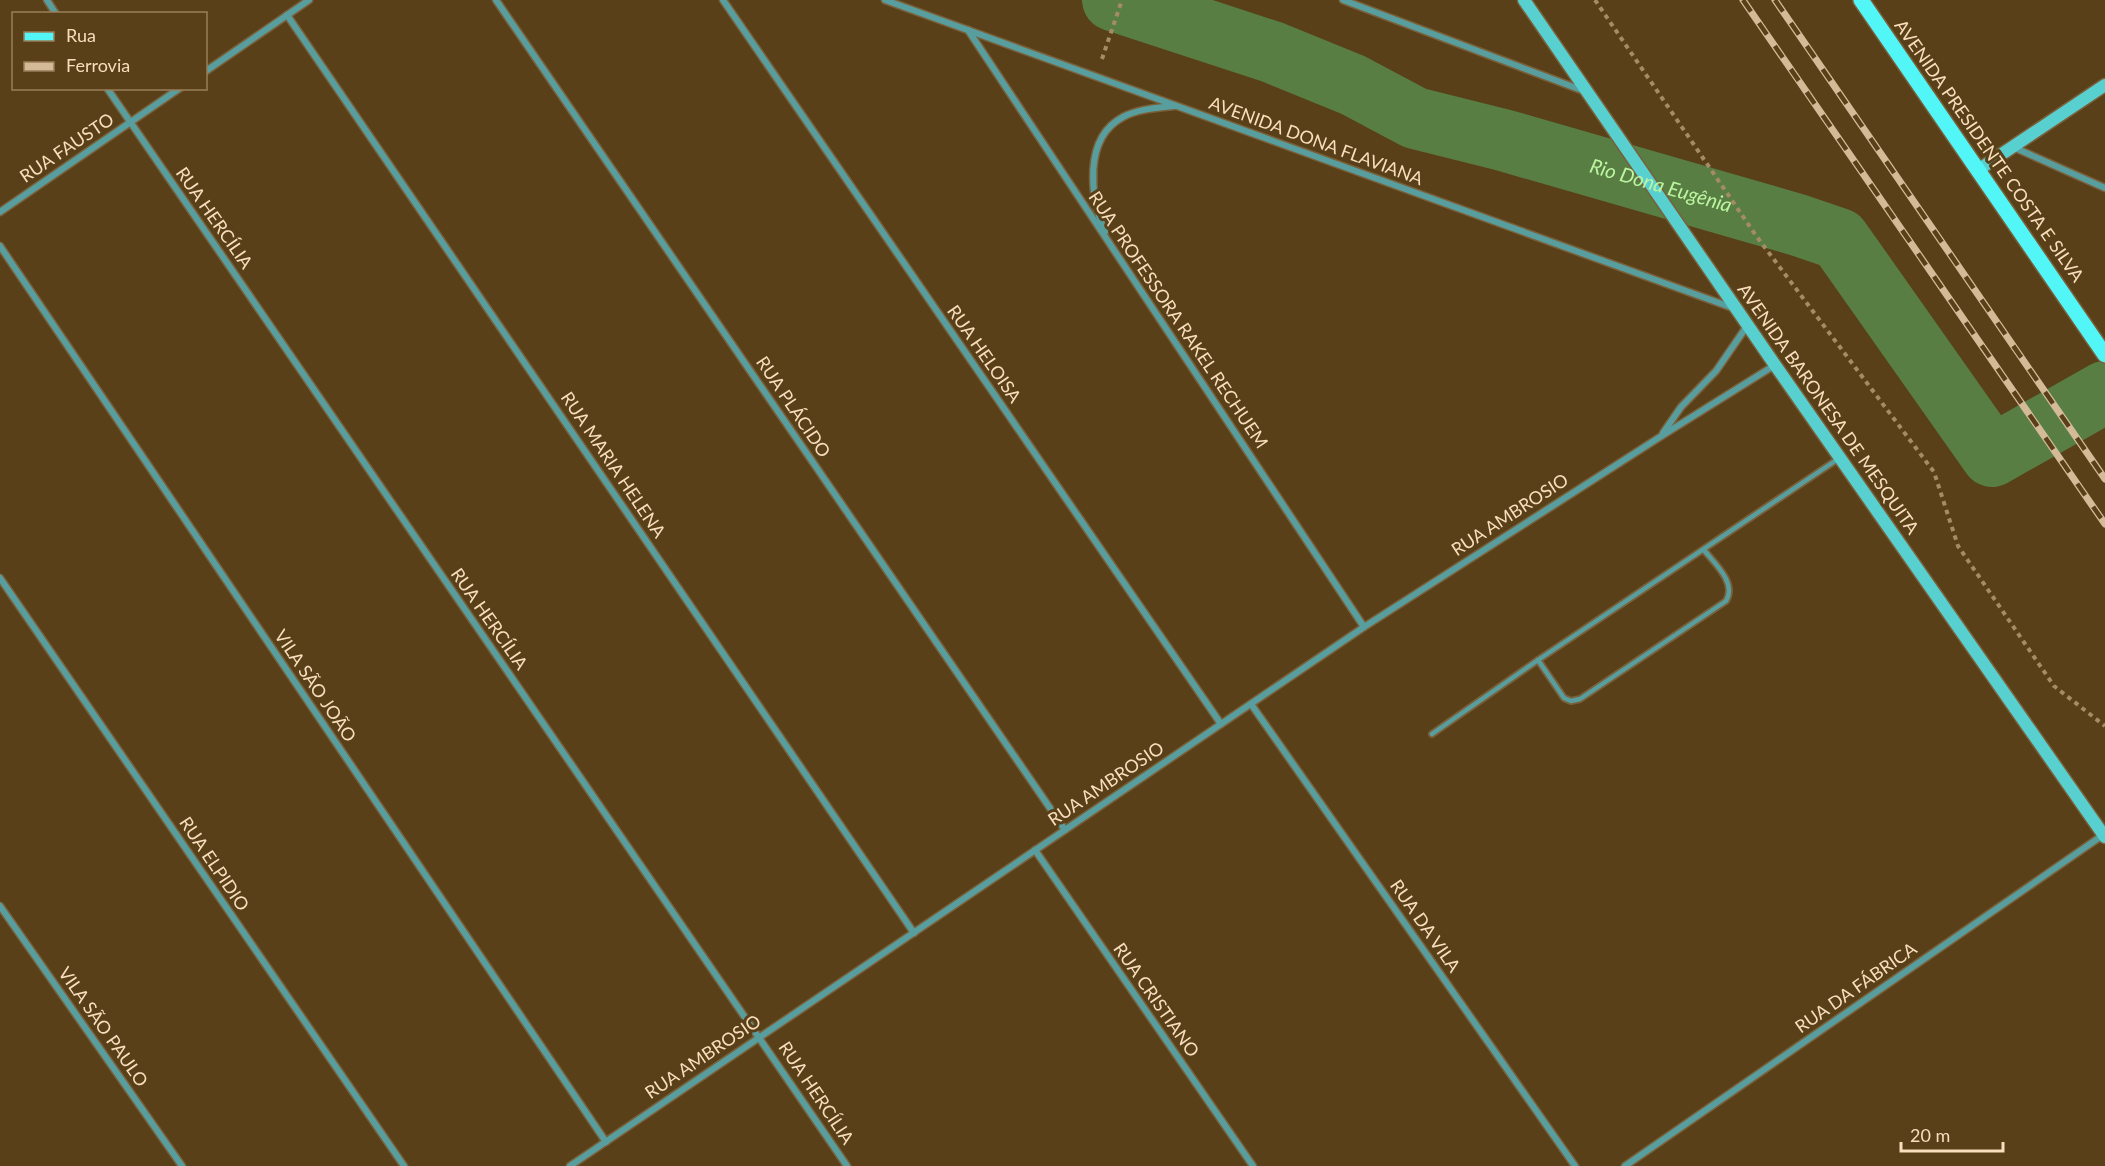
<svg xmlns="http://www.w3.org/2000/svg" width="2105" height="1166" font-family="Lato,sans-serif">
<style>
.lines{fill:none;stroke-linecap:round;stroke-linejoin:round}
.river{stroke:#587e44;stroke-width:62}
.lane-casing{stroke:#79603a;stroke-width:8}
.street-casing{stroke:#79603a;stroke-width:9}
.secondary-casing{stroke:#79603a;stroke-width:15}
.primary-casing{stroke:#79603a;stroke-width:18}
.path{stroke:#a58c67;stroke-width:4;stroke-dasharray:4.5 4.5;stroke-linecap:butt}
.lane{stroke:#599e9e;stroke-width:4.5}
.street{stroke:#599e9e;stroke-width:6}
.secondary{stroke:#59d0d0;stroke-width:12}
.primary{stroke:#52f6f7;stroke-width:15}
.rail-casing{stroke:#d4ba97;stroke-width:7}
.rail{stroke:#594019;stroke-width:4.5;stroke-dasharray:14;stroke-linecap:butt}
.labels{text-anchor:middle;stroke-width:6;stroke-linejoin:round;paint-order:stroke}
.street-label{font-size:18px;fill:#f8debc;stroke:#594019}
.water-label{font-size:20px;font-style:italic;fill:#bcf5a0;stroke:#594019}
</style>
<rect width="100%" height="100%" fill="#594019"/>
<g class="lines">
<!-- river -->
<path class="river" id="s1" d="M1113 0 1272 52 1353 85 1415 118 1503 140 1798 225 1839 239 1992 456 2105 392"/>
<!-- lane casing -->
<g class="lane-casing">
<g id="lane">
<path d="M1704 550C1715 564 1737 583 1726 601L1580 699 1571 701 1564 698 1538 660 1838 459"/>
<polyline points="1432,734 1538,660"/>
</g>
</g>
<!-- street casing -->
<g class="street-casing">
<g id="street">
<polyline points="47,0 56,14"/>
<polyline points="496,0 1065,830"/>
<polyline points="723,0 1221,724"/>
<polyline points="885,0 1733,308"/>
<polyline points="1343,0 1584,91"/>
<polyline points="287,15 914,933"/>
<polyline points="968,30 1364,627"/>
<polyline points="206,71 309,0"/>
<polyline points="107,88 847,1166"/>
<polyline points="2013,147 2105,188"/>
<polyline points="0,212 180,88"/>
<path d="M1105 232C1090 197 1083 138 1123 117 1138 109 1157 108 1174 106"/>
<polyline points="0,246 606,1142"/>
<polyline points="1663,433 1681,407 1716,371 1747,326"/>
<polyline points="0,578 404,1166"/>
<polyline points="1251,704 1575,1166"/>
<polyline points="1035,850 1253,1166"/>
<polyline points="0,906 182,1166"/>
<polyline points="570,1166 1364,627 1663,435 1775,365"/>
<polyline points="1625,1166 2103,835"/>
</g>
</g>
<!-- secondary casing -->
<g class="secondary-casing">
<g id="secondary">
<polyline points="1524,0 1775,365 2105,837"/>
<polyline points="1978,170 2105,85"/>
</g>
</g>
<!-- primary casing -->
<g class="primary-casing">
<polyline id="primary" points="1861,0 2105,355"/>
</g>
<!-- path -->
<g class="path">
<polyline points="1595,0 1757,237 1934,472 1958,546 2054,686 2105,726"/>
<polyline points="1102,59 1122,0"/>
</g>
<!-- lane -->
<use href="#lane" class="lane"/>
<!-- street -->
<use href="#street" class="street"/>
<!-- secondary -->
<use href="#secondary" class="secondary"/>
<!-- primary -->
<use href="#primary" class="primary"/>
<!-- rail casing -->
<g class="rail-casing">
<g id="rail">
<polyline points="1743,0 2105,524"/>
<polyline points="1775,0 2105,479"/>
</g>
</g>
<!-- rail -->
<use href="#rail" class="rail"/>
</g>
<g class="labels">
<!-- street labels -->
<g class="street-label">
<text transform="translate(1316 141) rotate(20)" y="6">AVENIDA DONA FLAVIANA</text>
<text transform="translate(67 148) rotate(-34)" y="6">RUA FAUSTO</text>
<text transform="translate(1989 151) rotate(55)" y="6">AVENIDA PRESIDENTE COSTA E SILVA</text>
<text transform="translate(214 218) rotate(55)" y="6">RUA HERCÍLIA</text>
<text transform="translate(1178 320) rotate(56)" y="6">RUA PROFESSORA RAKEL RECHUEM</text>
<text transform="translate(984 354) rotate(55)" y="6">RUA HELOISA</text>
<text transform="translate(793 407) rotate(56)" y="6">RUA PLÁCIDO</text>
<text transform="translate(1828 409) rotate(55)" y="6">AVENIDA BARONESA DE MESQUITA</text>
<text transform="translate(613 465) rotate(56)" y="6">RUA MARIA HELENA</text>
<text transform="translate(1510 515) rotate(-33)" y="6">RUA AMBROSIO</text>
<text transform="translate(489 619) rotate(55)" y="6">RUA HERCÍLIA</text>
<text transform="translate(315 686) rotate(56)" y="6">VILA SÃO JOÃO</text>
<text transform="translate(1106 784) rotate(-34)" y="6">RUA AMBROSIO</text>
<text transform="translate(214 864) rotate(56)" y="6">RUA ELPIDIO</text>
<text transform="translate(1425 926) rotate(55)" y="6">RUA DA VILA</text>
<text transform="translate(1856 988) rotate(-35)" y="6">RUA DA FÁBRICA</text>
<text transform="translate(1156 1000) rotate(55)" y="6">RUA CRISTIANO</text>
<text transform="translate(103 1027) rotate(55)" y="6">VILA SÃO PAULO</text>
<text transform="translate(703 1057) rotate(-34)" y="6">RUA AMBROSIO</text>
<text transform="translate(816 1093) rotate(56)" y="6">RUA HERCÍLIA</text>
</g>
<!-- water labels -->
<g class="water-label">
<text dy="7" stroke="none"><textPath href="#s1" startOffset="580">Rio Dona Eugênia</textPath></text>
</g>
</g>
<!-- legend -->
<rect x="12" y="12" width="195" height="78" fill="#594019" stroke="#997f5a" stroke-width="1.5"/>
<rect x="24" y="32" width="30" height="9" fill="#52f6f7" stroke="#997f5a" stroke-width="1.5"/>
<text x="66" y="42" font-size="18" fill="#f8debc">Rua</text>
<rect x="24" y="62" width="30" height="9" fill="#d4ba97" stroke="#997f5a" stroke-width="1.5"/>
<text x="66" y="72" font-size="18" fill="#f8debc">Ferrovia</text>
<!-- scale -->
<path d="M1901 1142v9h102v-9" fill="none" stroke="#f8debc" stroke-width="3"/>
<text x="1910" y="1142" font-size="18" fill="#f8debc" stroke="#594019" stroke-width="4.5" paint-order="stroke">20 m</text>
</svg>
